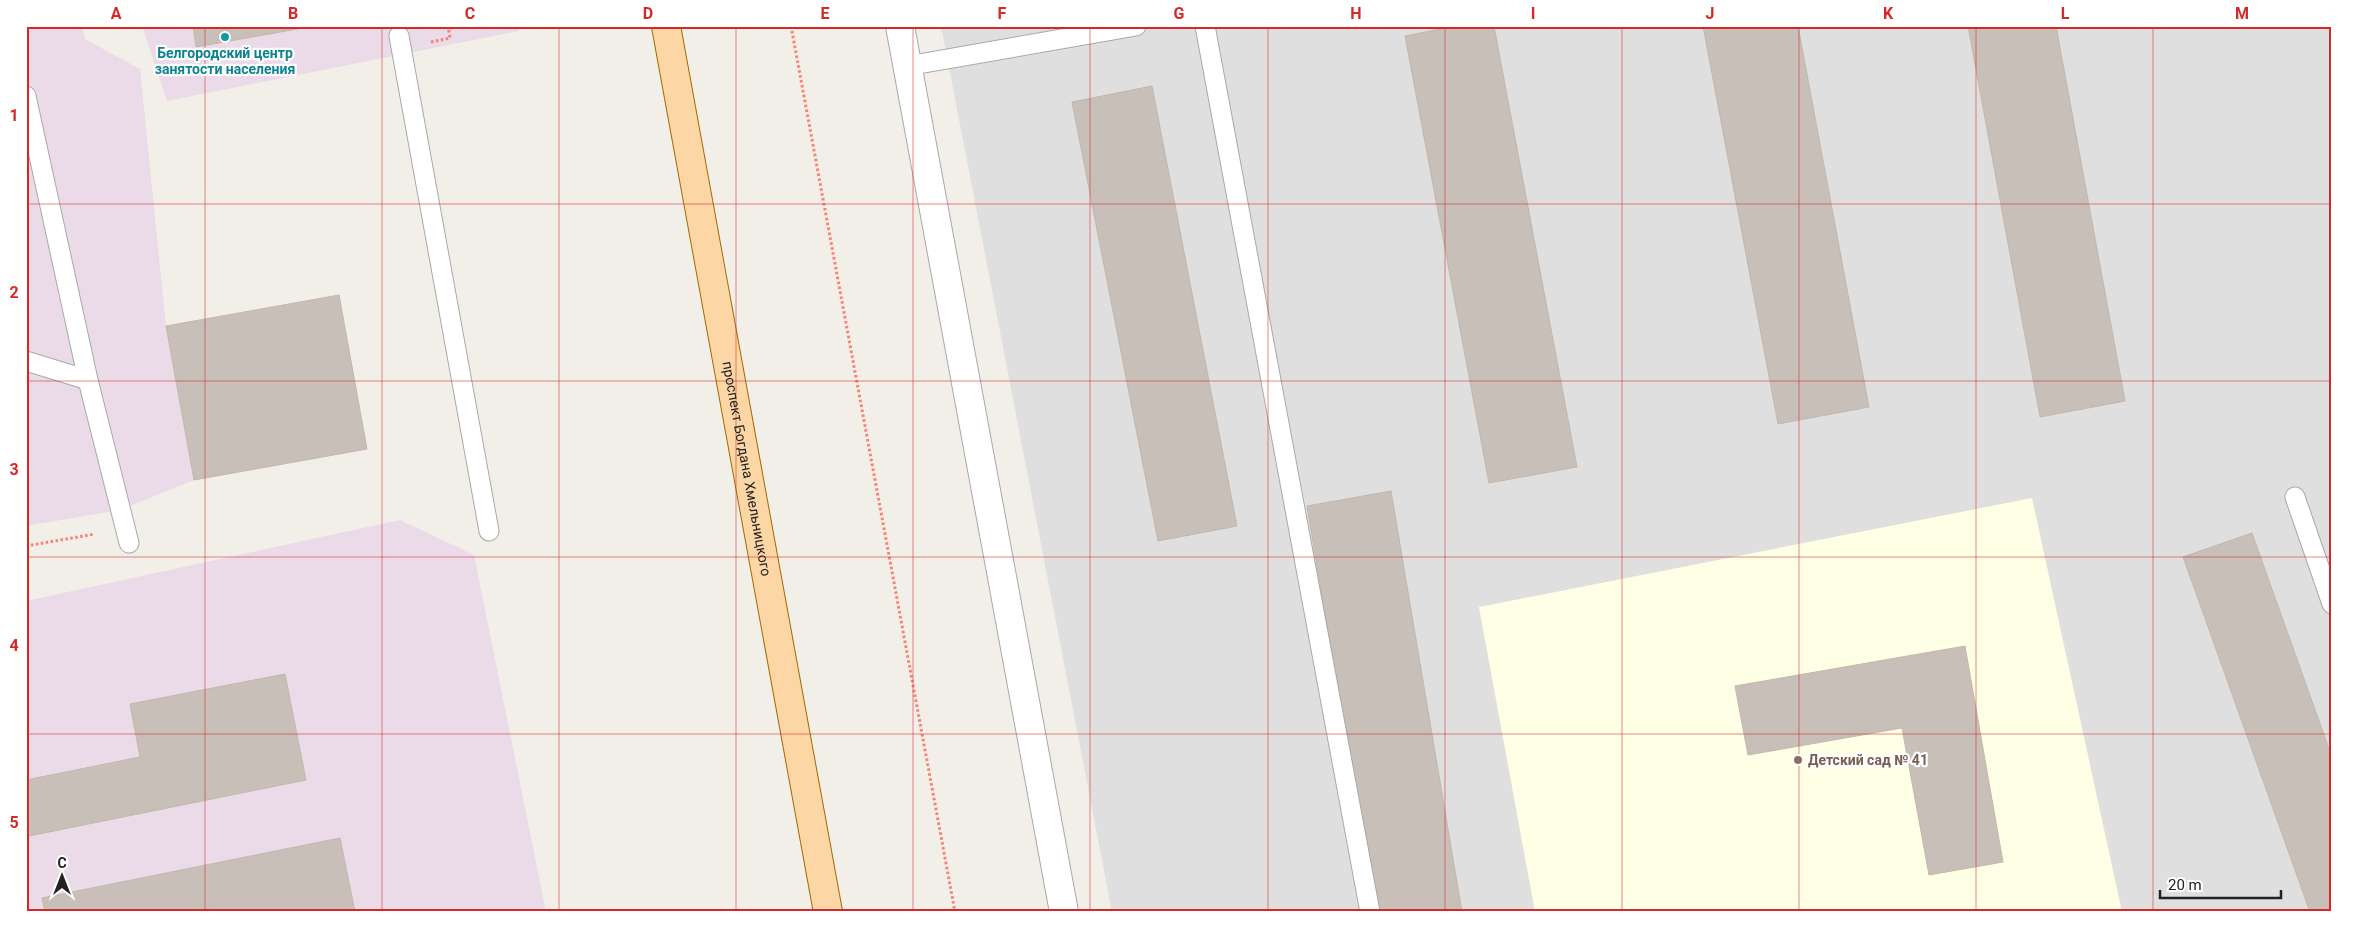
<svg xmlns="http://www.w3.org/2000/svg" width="2358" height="938" font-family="Roboto,sans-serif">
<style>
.residential{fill:#e0dfdf}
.industrial{fill:#ebdbe8}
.education{fill:#ffffe5}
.building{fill:#c7bfb8;stroke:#c4b6ab}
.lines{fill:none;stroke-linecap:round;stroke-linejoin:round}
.service-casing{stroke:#a9a9a9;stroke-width:21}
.minor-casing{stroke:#a9a9a9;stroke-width:30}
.primary-casing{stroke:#a06b00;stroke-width:30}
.path{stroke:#fa8072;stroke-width:3;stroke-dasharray:2.5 2.5;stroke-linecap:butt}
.service{stroke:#fff;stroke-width:19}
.minor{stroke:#fff;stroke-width:28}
.primary{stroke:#fcd6a4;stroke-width:28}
.grid{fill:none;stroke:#d62828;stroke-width:1;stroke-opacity:0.55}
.culture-dot{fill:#0f9aa8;stroke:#fff;stroke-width:2}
.education-dot{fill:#8d6e63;stroke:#fff;stroke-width:2}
.labels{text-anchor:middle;stroke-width:4.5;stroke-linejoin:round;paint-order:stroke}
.culture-label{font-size:14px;font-weight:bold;fill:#0d838f;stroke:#fff}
.street-label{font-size:14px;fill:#222;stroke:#fff}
.education-label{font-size:14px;font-weight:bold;fill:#785e54;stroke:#fff;text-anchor:start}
.neatline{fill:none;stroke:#d62828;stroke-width:2}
.grid-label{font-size:16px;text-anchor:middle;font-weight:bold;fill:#d62828}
</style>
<rect width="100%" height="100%" fill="#f2efe9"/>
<!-- residential -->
<polygon class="residential" points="941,26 2332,26 2332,912 1112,912"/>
<!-- industrial -->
<g class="industrial">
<polygon points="26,26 82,26 85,39 140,69 166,326 194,480 120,510 26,526"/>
<polygon points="142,26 518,26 519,31 167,101"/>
<polygon points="400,520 474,555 546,912 26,912 26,601"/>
</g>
<!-- education -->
<polygon class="education" points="2032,498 2122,912 1535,912 1479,607"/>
<!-- building -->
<g class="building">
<polygon points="193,26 314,26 196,47"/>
<polygon points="1456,26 1494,26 1577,467 1489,483 1405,36"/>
<polygon points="1703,26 1798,26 1869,407 1778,424"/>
<polygon points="1968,26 2056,26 2125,401 2040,417"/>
<polygon points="1152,86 1237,526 1158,541 1072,102"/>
<polygon points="339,295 367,449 194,480 166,326"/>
<polygon points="1391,491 1462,912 1375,912 1307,506"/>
<polygon points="2252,533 2332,757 2332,912 2310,912 2183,557"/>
<polygon points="1965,646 2003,862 1929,875 1902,728 1748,755 1735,686"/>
<polygon points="285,674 306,780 29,836 26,820 26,780 140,757 130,704"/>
<polygon points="340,838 355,912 45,912 42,898"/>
</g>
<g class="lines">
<!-- service casing -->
<g class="service-casing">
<g id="service">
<polyline points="1205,26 1370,912"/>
<polyline points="399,36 489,531"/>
<polyline points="907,66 1136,26"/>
<polyline points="26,96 88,380 129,543"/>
<polyline points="26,361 88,380"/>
<polyline points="2295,497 2332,604"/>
</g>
</g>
<!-- minor casing -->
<g class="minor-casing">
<polyline id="minor" points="900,26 1064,912"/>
</g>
<!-- primary casing -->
<g class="primary-casing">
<g id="primary">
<path id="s1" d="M666 26 828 912"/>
</g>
</g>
<!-- path -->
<g class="path">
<polyline points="791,26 955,912"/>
<polyline points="431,42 450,38 448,26"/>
<polyline points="26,546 95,534"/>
</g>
<!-- service -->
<use href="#service" class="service"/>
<!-- minor -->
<use href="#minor" class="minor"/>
<!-- primary -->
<use href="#primary" class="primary"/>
</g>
<!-- grid -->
<path class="grid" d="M205 26V912M382 26V912M559 26V912M736 26V912M913 26V912M1090 26V912M1268 26V912M1445 26V912M1622 26V912M1799 26V912M1976 26V912M2153 26V912M26 204H2332M26 381H2332M26 557H2332M26 734H2332"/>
<!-- markers -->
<circle class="culture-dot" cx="225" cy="37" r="5"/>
<circle class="education-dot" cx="1798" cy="760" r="5"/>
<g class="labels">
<!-- culture labels -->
<g class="culture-label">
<text x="225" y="58">Белгородский центр<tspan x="225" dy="16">занятости населения</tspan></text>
</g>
<!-- street labels -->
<g class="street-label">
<text dy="5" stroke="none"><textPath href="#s1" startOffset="450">проспект Богдана Хмельницкого</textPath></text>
</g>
<!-- education labels -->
<g class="education-label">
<text x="1808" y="765">Детский сад № 41</text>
</g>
</g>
<!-- border -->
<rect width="2358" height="938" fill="none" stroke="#ffffff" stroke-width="55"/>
<!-- north arrow -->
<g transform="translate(62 876)" stroke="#ffffff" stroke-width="4" paint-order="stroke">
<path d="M0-4L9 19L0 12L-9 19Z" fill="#222222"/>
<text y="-8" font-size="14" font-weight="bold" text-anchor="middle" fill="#222222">С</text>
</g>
<!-- scale -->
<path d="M2160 890v8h121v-8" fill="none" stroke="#222222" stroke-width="2.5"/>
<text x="2168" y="890" font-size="15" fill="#222222" stroke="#ffffff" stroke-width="4" paint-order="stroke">20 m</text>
<rect x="28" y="28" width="2302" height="882" class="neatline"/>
<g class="grid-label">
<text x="116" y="19">A</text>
<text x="293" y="19">B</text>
<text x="470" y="19">C</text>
<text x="648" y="19">D</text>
<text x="825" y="19">E</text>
<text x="1002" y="19">F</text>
<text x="1179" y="19">G</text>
<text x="1356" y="19">H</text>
<text x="1533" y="19">I</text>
<text x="1710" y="19">J</text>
<text x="1888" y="19">K</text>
<text x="2065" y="19">L</text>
<text x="2242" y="19">M</text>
<text x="14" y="121">1</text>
<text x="14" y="298">2</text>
<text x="14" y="475">3</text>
<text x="14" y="651">4</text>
<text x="14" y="828">5</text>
</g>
</svg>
